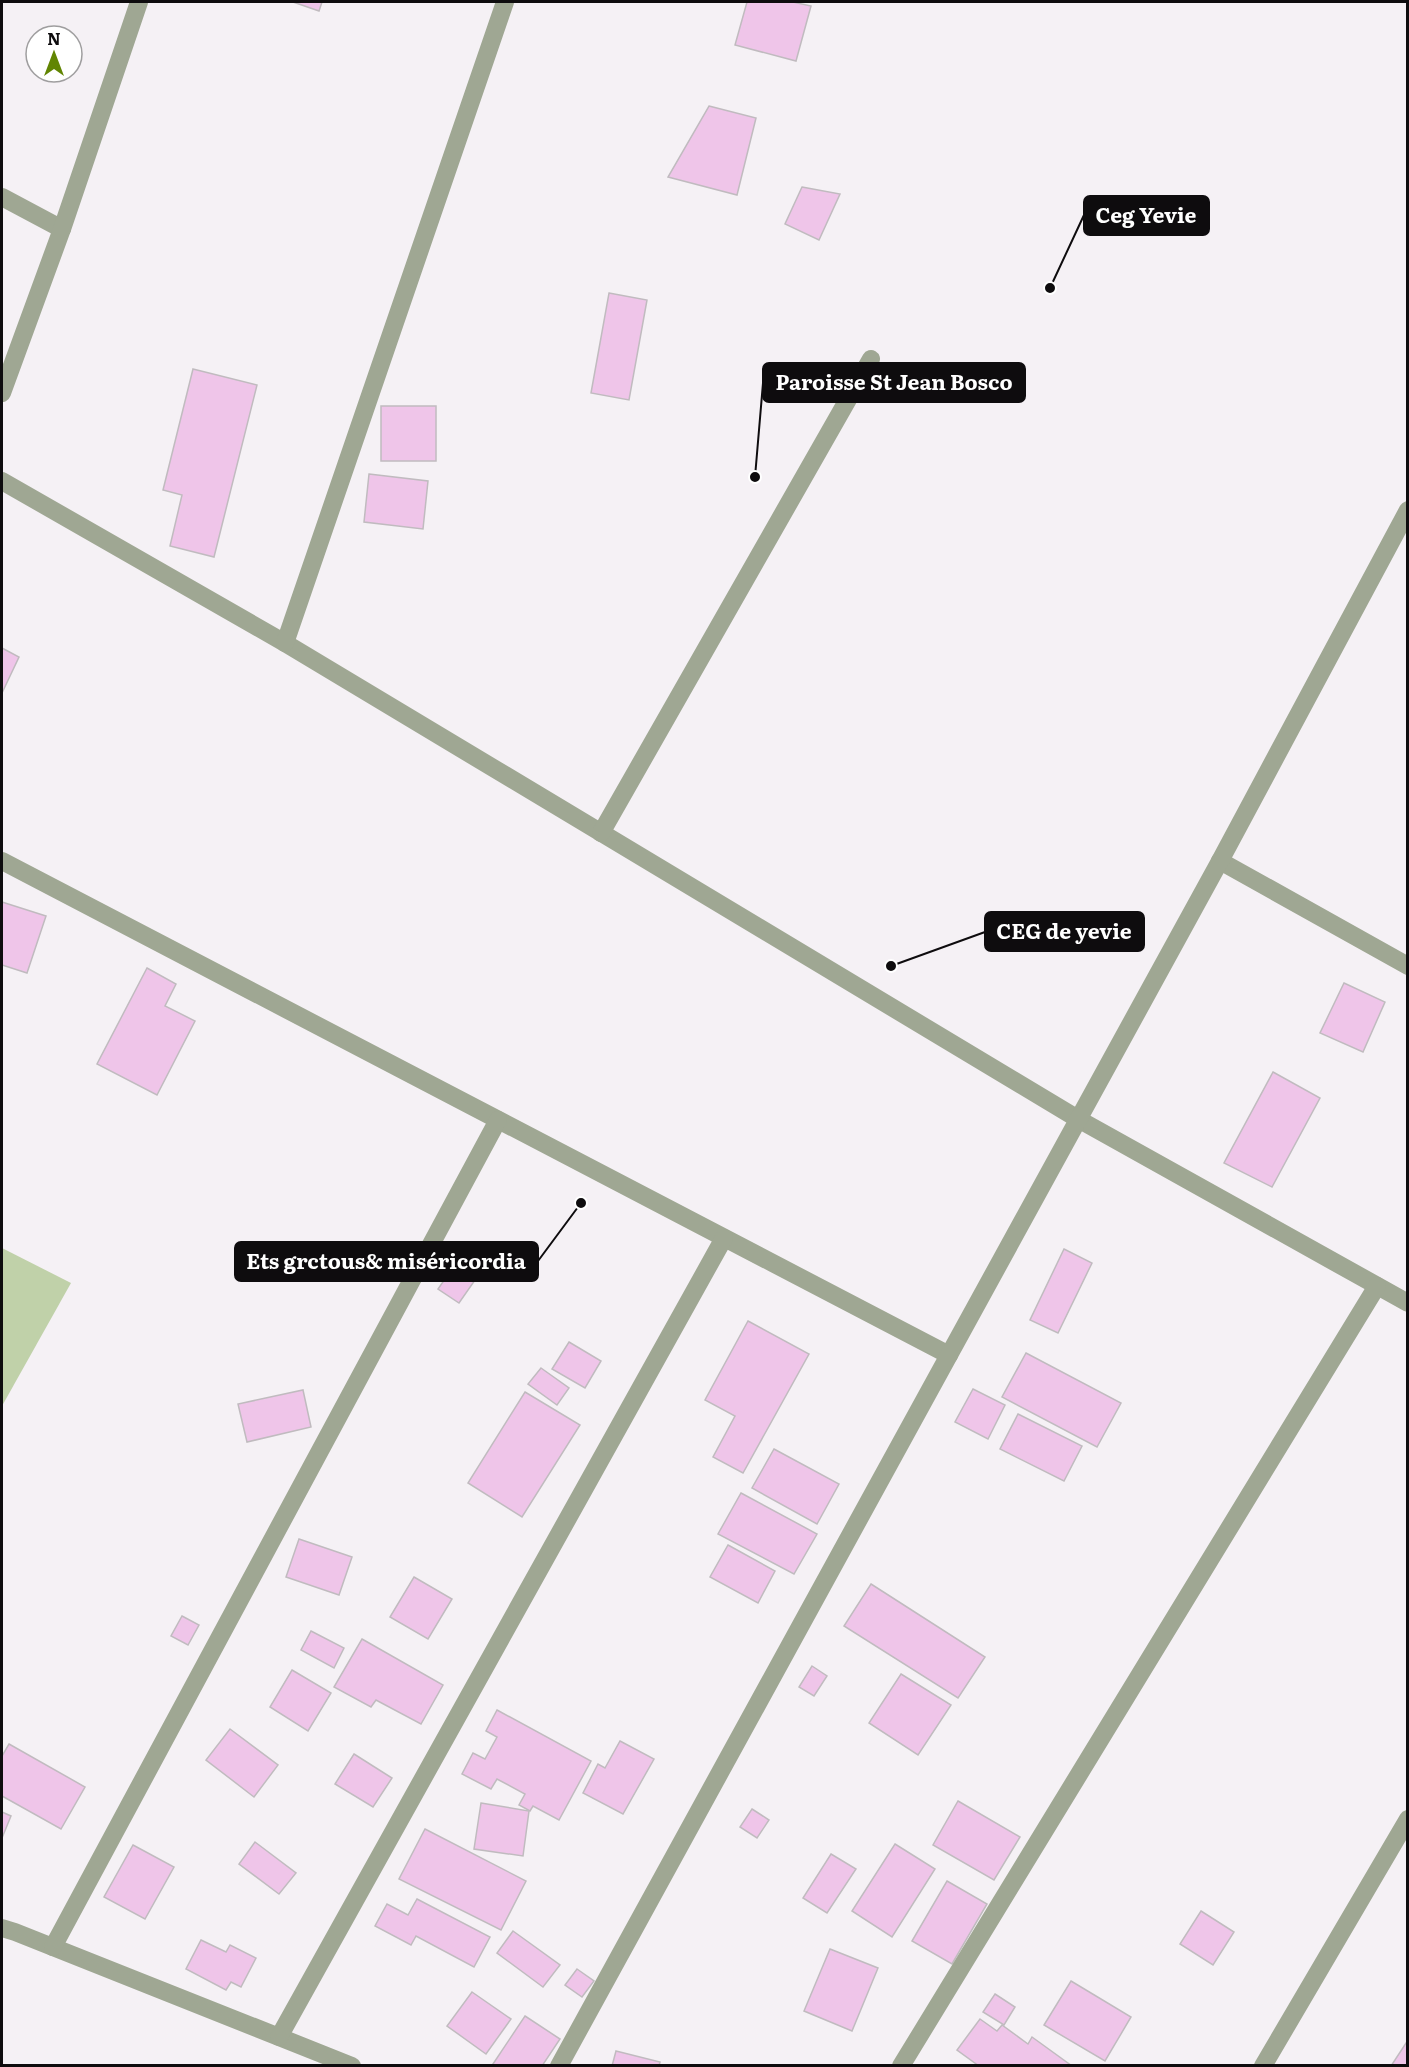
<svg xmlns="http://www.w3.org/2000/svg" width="1409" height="2067" font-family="Literata,serif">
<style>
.green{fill:#c0d1a9}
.building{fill:#efc5e9;stroke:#c0bbbf;stroke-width:1.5}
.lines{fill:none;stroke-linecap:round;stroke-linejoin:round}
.minor{stroke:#9fa793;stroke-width:18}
.leader{fill:none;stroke:#0e0c0e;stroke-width:2}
.callout-dot{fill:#0e0c0e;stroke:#fff;stroke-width:2}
.callout{fill:#0e0c0e;stroke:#0e0c0e;stroke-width:2}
.callout-label{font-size:21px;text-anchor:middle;font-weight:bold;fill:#fff}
</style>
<rect width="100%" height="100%" fill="#f5f1f5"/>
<!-- green -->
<polygon class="green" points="2,1248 71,1283 2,1406"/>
<!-- building -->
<g class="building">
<polygon points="293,2 322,2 319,11"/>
<polygon points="747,2 793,2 811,6 796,61 735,45"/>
<polygon points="709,106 756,118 737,195 668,177"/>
<polygon points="802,187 840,194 819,240 785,224"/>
<polygon points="609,293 647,300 629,400 591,393"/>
<polygon points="193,369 257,385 214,557 170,546 182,495 163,490"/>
<rect x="381" y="406" width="55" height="55"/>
<polygon points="369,474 428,481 423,529 364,522"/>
<polygon points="2,648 19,657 2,693"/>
<polygon points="2,902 46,916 27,973 2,965"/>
<polygon points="147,968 176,984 165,1006 195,1021 157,1095 97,1064"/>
<polygon points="1344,983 1385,1002 1363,1052 1320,1033"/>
<polygon points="1273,1072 1320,1098 1272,1187 1224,1163"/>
<polygon points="468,1246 489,1260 459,1303 438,1289"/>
<polygon points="1064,1249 1092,1263 1058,1333 1030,1320"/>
<polygon points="748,1321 809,1354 743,1473 713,1457 735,1416 705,1400"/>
<polygon points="569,1342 601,1361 585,1388 552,1369"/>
<polygon points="1026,1353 1121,1403 1097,1447 1002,1397"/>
<polygon points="541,1368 569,1388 557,1405 528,1384"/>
<polygon points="973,1389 1005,1405 988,1439 955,1422"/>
<polygon points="303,1390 311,1427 247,1442 238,1404"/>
<polygon points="525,1392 580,1425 522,1517 468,1483"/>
<polygon points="1018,1414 1082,1446 1064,1481 1000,1449"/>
<polygon points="774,1449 839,1484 817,1524 752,1488"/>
<polygon points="741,1493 817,1534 794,1574 718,1534"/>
<polygon points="299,1539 352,1557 339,1595 286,1577"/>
<polygon points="728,1545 775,1571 758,1603 710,1577"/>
<polygon points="414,1577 452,1599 428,1639 390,1617"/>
<polygon points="871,1584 985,1657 958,1698 844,1626"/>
<polygon points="182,1616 199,1625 188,1645 171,1636"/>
<polygon points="311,1631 344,1648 334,1668 301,1650"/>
<polygon points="362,1639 443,1685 421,1724 376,1700 371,1707 334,1687"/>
<polygon points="812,1666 827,1676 814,1696 799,1687"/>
<polygon points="292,1670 331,1693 308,1731 270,1707"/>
<polygon points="901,1674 951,1705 918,1755 869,1723"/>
<polygon points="497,1710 591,1761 559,1820 533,1806 530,1811 519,1805 525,1794 497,1779 491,1789 462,1774 473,1753 485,1759 497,1737 486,1731"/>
<polygon points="230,1729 278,1765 254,1797 206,1760"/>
<polygon points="620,1741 654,1759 623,1814 583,1793 598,1764 605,1768"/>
<polygon points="9,1744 85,1787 61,1829 2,1796 2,1756"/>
<polygon points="354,1754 392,1778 373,1807 335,1784"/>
<polygon points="958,1801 1020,1837 994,1880 933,1845"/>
<polygon points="481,1803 529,1811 523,1856 474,1849"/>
<polygon points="752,1809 769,1820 757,1838 740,1827"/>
<polygon points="2,1812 11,1816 2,1838"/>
<polygon points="425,1829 526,1881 501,1930 399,1879"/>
<polygon points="255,1842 296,1873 279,1894 239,1864"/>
<polygon points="895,1844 935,1869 892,1937 852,1911"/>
<polygon points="133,1845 174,1867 145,1919 104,1897"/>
<polygon points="831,1854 856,1869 827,1913 803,1898"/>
<polygon points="947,1881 987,1904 952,1964 912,1941"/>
<polygon points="417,1899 490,1937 474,1967 416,1936 411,1945 375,1926 387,1904 408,1915"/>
<polygon points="1201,1911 1234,1932 1213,1965 1180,1944"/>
<polygon points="513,1931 560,1965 543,1987 497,1953"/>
<polygon points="201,1940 226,1952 230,1945 256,1958 241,1987 231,1982 226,1990 186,1969"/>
<polygon points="830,1949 878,1968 852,2031 804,2011"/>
<polygon points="577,1969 594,1981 582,1997 565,1985"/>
<polygon points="1071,1981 1131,2017 1105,2061 1044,2025"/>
<polygon points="472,1992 511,2019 486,2054 447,2026"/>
<polygon points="995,1994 1015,2007 1004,2025 983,2012"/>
<polygon points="525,2016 560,2039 542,2066 495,2066 493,2064"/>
<polygon points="980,2019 997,2031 1002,2025 1028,2044 1032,2037 1072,2066 979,2066 957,2050"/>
<polygon points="1408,2040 1408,2066 1391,2066"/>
<polygon points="616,2051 660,2062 659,2066 612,2066"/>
</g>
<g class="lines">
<!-- minor -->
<g class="minor">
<polyline points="2,197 62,229"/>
<polyline points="2,393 62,229 139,2"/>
<polyline points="2,481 285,643 1078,1119 1408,1303"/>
<polyline points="285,643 505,2"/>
<polyline points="601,833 871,359"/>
<polyline points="2,861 949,1355"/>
<polyline points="1220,861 1408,966"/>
<polyline points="2,1928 15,1932 352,2066"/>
<polyline points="53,1947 498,1120"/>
<polyline points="279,2037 724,1238"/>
<polyline points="559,2066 1220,861 1408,510"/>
<polyline points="901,2066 1377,1286"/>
<polyline points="1263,2066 1408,1819"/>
</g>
</g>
<!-- callouts -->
<path class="leader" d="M1050 288L1084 215M755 477L763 383M891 966L985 932M581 1203L538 1261"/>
<g class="callout-dot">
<circle cx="1050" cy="288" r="6"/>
<circle cx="755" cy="477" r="6"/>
<circle cx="891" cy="966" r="6"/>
<circle cx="581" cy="1203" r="6"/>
</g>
<g class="callout">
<rect x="1084" y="196" width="125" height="39" rx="6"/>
<rect x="763" y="363" width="262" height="39" rx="6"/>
<rect x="985" y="912" width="159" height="39" rx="6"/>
<rect x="235" y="1242" width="303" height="39" rx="6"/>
</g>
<g class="callout-label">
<text x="1146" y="223">Ceg Yevie</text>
<text x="894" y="390">Paroisse St Jean Bosco</text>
<text x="1064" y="939">CEG de yevie</text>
<text x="386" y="1269">Ets grctous&amp; miséricordia</text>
</g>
<!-- border -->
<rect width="1409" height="2067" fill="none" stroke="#0e0c0e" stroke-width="6"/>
<!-- north arrow -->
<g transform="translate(54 54)"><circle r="28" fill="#ffffff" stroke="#9f9e9f" stroke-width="1.5"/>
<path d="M0-4.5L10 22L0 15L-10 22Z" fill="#618502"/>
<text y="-9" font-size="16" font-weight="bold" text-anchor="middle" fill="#0e0c0e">N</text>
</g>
</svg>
